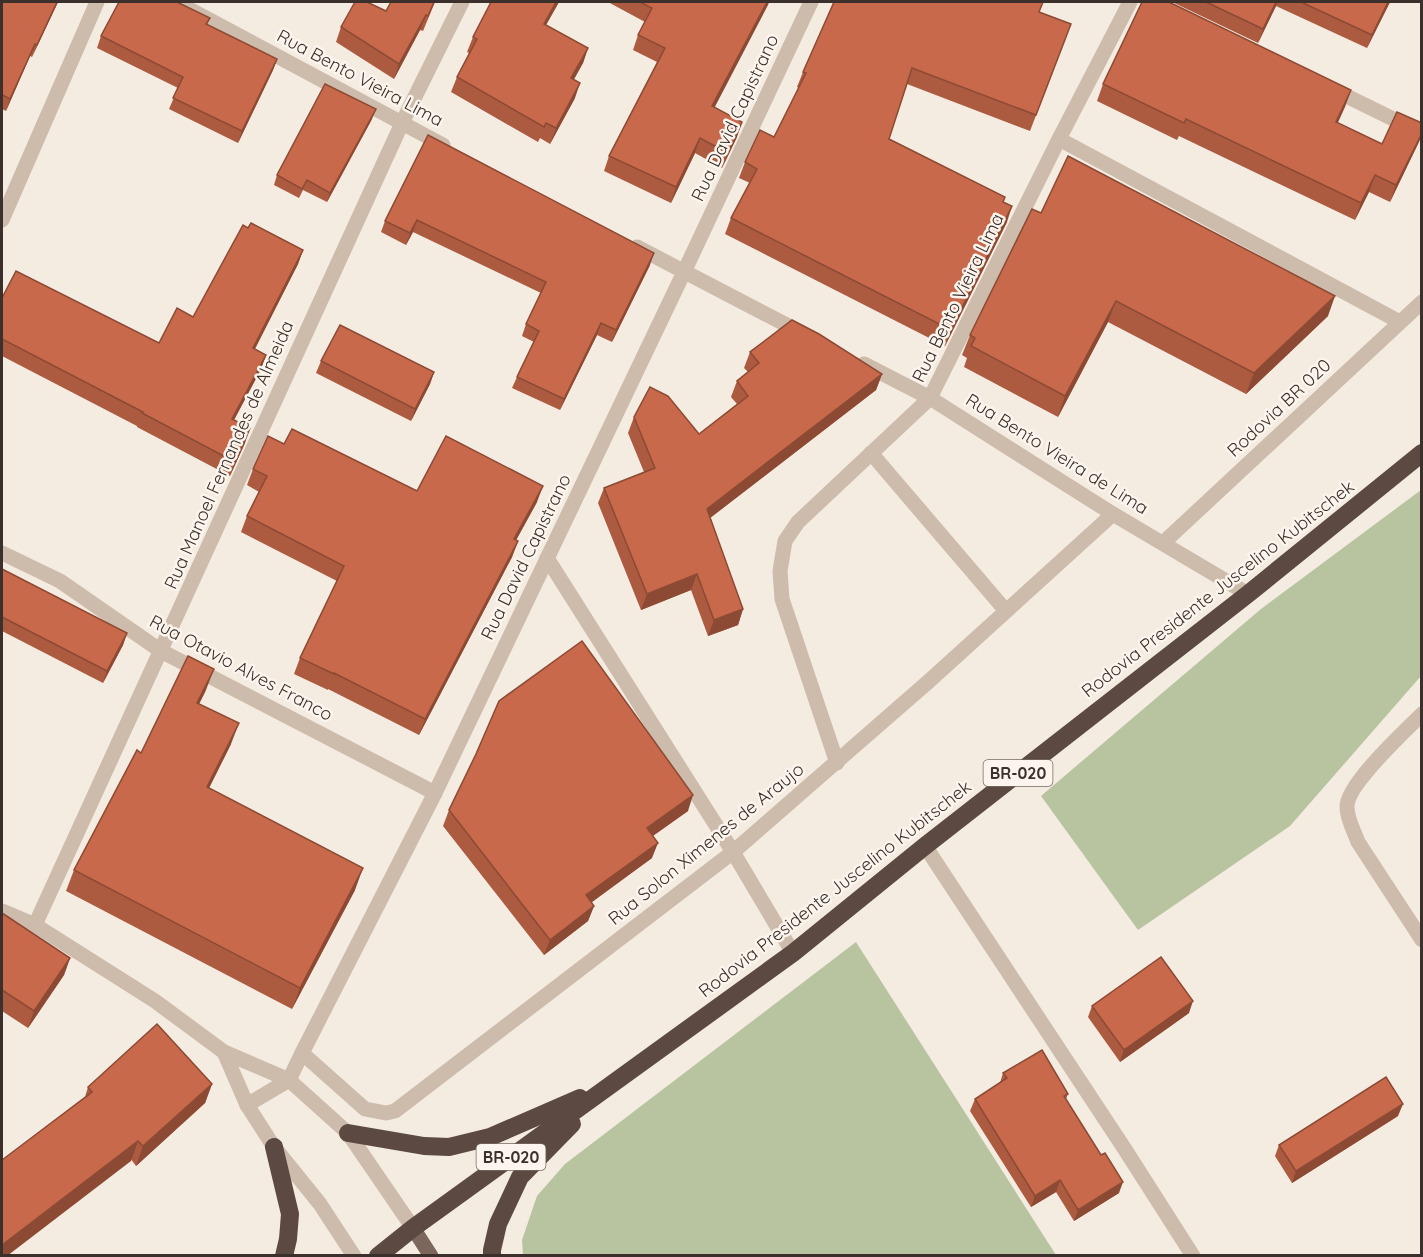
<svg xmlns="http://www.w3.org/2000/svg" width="1423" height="1257" font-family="Quicksand,sans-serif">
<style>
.green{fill:#b8c4a0}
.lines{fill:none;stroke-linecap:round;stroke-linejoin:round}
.minor{stroke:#cdbbac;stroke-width:15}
.major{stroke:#7d675c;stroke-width:15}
.highway{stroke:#5c4a42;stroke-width:18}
.wall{fill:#ac5a40}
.shaded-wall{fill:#8c4a34}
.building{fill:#c8694b;stroke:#8c4a34;stroke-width:1.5}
.labels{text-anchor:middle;stroke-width:5;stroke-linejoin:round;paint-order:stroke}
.shield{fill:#fbf5ee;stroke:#756b66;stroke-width:1.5}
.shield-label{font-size:16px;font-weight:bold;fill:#3b302b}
.street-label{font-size:18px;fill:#3b302b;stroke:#fbf5ee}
</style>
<rect width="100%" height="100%" fill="#f4ebe1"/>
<!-- green -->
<g class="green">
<polygon points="1421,490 1421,676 1290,826 1138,930 1041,796 1261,609"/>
<polygon points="856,942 1056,1255 523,1255 522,1240 537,1196 565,1164"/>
</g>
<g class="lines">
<!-- minor -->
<g class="minor">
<polyline points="176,2 443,145"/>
<polyline points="1330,88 1422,133"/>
<polyline points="1059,139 1400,322"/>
<polyline points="2,220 97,2"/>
<polyline points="637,247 802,333"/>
<polyline points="864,364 930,398 1059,139 1130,2"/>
<polyline points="871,453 1006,611"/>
<polyline points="1163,543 1422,302"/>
<polyline points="2,553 60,581 161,651 435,793"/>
<polyline points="547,558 733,852 793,953"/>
<path d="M1422 714C1405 731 1346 785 1347 807 1347 819 1354 831 1358 842L1422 940"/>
<polyline points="837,763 782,599 780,571 785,541 798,522 930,398 1113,514 1248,594"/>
<polyline points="925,846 1126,1151 1193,1256"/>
<polyline points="2,911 35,925 155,1001 224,1052 289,1080 348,1133 413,1228"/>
<polyline points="35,925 402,123 462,2"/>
<polyline points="224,1052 247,1105 274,1147 320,1204 354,1256"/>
<polyline points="302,1053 365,1109 386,1113 395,1111 733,852 928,682 1113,514"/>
<polyline points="247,1105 289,1080 302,1053 435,793 684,272 811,2"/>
</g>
<!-- major -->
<polyline class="major" points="413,1228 431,1256"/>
<!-- highway -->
<g class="highway">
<polyline points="348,1133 424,1146 449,1147 490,1137 580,1098"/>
<polyline points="274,1147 290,1214 288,1239 284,1256"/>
<polyline points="378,1256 413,1228 793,953 925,846 1248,594 1422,453"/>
<polyline points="492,1256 492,1250 498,1224 520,1177 572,1124"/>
</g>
</g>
<!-- wall -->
<g class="wall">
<polygon points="2,2 58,2 32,57 30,56 6,111 2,109"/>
<polygon points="435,2 423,31 420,30 394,79 336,42 341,27"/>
<polygon points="559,2 546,25 588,48 583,63 573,80 575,98 550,144 540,138 538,142 451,92 457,77 469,53 467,52 473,37"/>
<polygon points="608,2 769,2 714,107 737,137 722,168 695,153 671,203 604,171 609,156 657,62 633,50 638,35 645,22"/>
<polygon points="1172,2 1390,2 1367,48 1276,6 1258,43"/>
<polygon points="1039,12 1071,24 1030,131 907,84 889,139 1003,202 1007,222 945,346 725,234 731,218 750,183 739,178 745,162 774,137 799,88 797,87 803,72"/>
<polygon points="210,18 207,25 277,59 273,70 238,143 169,109 178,88 97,48 101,36"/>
<polygon points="1103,84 1351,90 1337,123 1382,144 1422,123 1422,135 1390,202 1369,192 1355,220 1179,136 1177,140 1097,101"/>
<polygon points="372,119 327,202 303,190 299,198 274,185 277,175"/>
<polygon points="428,135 650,265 612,342 597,335 560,410 512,388 517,377 534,342 522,336 526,324 541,293 413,232 406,245 381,232 385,221"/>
<polygon points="1041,213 1328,316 1246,394 1108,322 1058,417 964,367 967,358 962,355 970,335"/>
<polygon points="248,228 303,250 298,264 255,349 266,355 261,369 234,420 245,443 230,476 137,427 137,426 2,356 2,298 159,343 193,317"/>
<polygon points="750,352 882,374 876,390 710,518 743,609 738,625 708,636 691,590 641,610 598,503 604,488 644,472 628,433 634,417 699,434 737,404 731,397 737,381 748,372 744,368"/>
<polygon points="321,361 434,372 430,384 411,421 316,373"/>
<polygon points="284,444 417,491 537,502 516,540 518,541 512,557 419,735 328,689 328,690 294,674 300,658 337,581 241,532 247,516 259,492 247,485 253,469"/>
<polygon points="2,569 127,633 123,645 103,683 2,631"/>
<polygon points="206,690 199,704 231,744 209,788 355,890 292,1009 66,891 74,870 141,753"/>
<polygon points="449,810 688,811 653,836 652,858 591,902 594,906 588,921 544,955 443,826"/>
<polygon points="2,913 70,958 64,975 28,1028 2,1011"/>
<polygon points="1092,1006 1189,1013 1120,1062 1088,1017"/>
<polygon points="1003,1073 1068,1094 1066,1099 1119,1193 1074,1221 1056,1192 1031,1207 970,1111 975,1099 1000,1083"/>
<polygon points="212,1084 205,1103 136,1166 85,1097 88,1087"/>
<polygon points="1398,1116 1292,1183 1275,1156 1279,1145"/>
</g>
<!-- shaded-wall -->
<g class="shaded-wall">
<polygon points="57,2 58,2 32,57 37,45"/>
<polygon points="556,2 559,2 538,39 544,24"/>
<polygon points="767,2 769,2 768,5 707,122 712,106"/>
<polygon points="1276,2 1277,2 1276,6 1258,43 1263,29"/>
<polygon points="1388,2 1390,2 1367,48 1372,35"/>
<polygon points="426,15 420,30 394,79 399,64"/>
<polygon points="35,44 30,56 6,111 10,99"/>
<polygon points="588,48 583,63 566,94 571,78"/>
<polygon points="277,59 273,70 238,143 242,131"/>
<polygon points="580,83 575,98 550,144 556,128"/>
<polygon points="1351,90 1345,107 1330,140 1336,122"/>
<polygon points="376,109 372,119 327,202 330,193"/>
<polygon points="742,122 737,137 722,168 728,153"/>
<polygon points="1422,133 1419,142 1390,202 1396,185"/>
<polygon points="700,138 695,153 671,203 676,187"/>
<polygon points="1375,175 1369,192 1355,220 1361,203"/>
<polygon points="1012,206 1007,222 945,346 951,330"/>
<polygon points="417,220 413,232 406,245 410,233"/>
<polygon points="303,250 298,264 248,362 253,348"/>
<polygon points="654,253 650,265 612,342 616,330"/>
<polygon points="1335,296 1328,316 1246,394 1254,373"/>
<polygon points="1116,301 1108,322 1058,417 1065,396"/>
<polygon points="601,323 597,335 560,410 564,399"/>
<polygon points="266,355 261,369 227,433 232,419"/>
<polygon points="434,372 430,384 411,421 415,409"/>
<polygon points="882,374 876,390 701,525 707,509"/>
<polygon points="250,428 245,443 230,476 235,462"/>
<polygon points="543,486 537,502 508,555 514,539"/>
<polygon points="518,541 512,557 419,735 425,719"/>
<polygon points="697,574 691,590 641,610 647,594"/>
<polygon points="743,609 738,625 708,636 714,620"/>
<polygon points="127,633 123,645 103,683 107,671"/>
<polygon points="214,669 206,690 189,724 197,703"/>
<polygon points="239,723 231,744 199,808 207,787"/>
<polygon points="693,795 688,811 641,844 647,828"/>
<polygon points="658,843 652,858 580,911 586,895"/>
<polygon points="363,868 355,890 292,1009 300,988"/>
<polygon points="594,906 588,921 544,955 550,940"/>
<polygon points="70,958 64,975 28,1028 34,1011"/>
<polygon points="1193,1001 1189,1013 1120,1062 1124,1050"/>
<polygon points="212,1084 205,1103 136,1166 143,1146"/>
<polygon points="1403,1104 1398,1116 1292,1183 1296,1171"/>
<polygon points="138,1141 131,1161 7,1256 2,1256 2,1245"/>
<polygon points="1060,1180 1056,1192 1031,1207 1035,1196"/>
<polygon points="1123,1182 1119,1193 1074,1221 1078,1210"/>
</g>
<!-- building -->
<g class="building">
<polygon points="2,2 57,2 37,45 35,44 10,99 3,95 2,98"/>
<polygon points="119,2 177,2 210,18 206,24 277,59 242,131 173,98 183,77 101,36"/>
<polygon points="355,2 367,2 386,11 391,2 434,2 428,16 426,15 399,64 341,27"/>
<polygon points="491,2 556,2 544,24 588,48 571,78 580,83 556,128 546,123 544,127 457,77 477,39 473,37"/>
<polygon points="640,2 767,2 712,106 742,122 728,153 700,138 676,187 609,156 665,48 638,35 652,8"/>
<polygon points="834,2 1043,2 1039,12 1071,24 1036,115 912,68 889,139 1005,197 1003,202 1012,206 951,330 731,218 757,169 745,162 760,130 774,137 806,73 803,72"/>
<polygon points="1142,2 1169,2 1351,90 1336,122 1382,144 1397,112 1422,123 1422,133 1396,185 1375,175 1361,203 1186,119 1184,123 1103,84"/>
<polygon points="1206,2 1276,2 1263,29"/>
<polygon points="1301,2 1388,2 1372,35"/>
<polygon points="325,84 376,109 330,193 307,180 302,189 277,175"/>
<polygon points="428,135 654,253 616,330 601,323 564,399 517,377 539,331 526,324 546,282 417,220 410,233 385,221"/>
<polygon points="1068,156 1335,296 1254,373 1116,301 1065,396 971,346 975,338 970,335 1032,209 1041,213"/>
<polygon points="251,223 303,250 253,348 266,355 232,419 250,428 235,462 142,413 143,412 2,339 2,298 16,271 159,343 177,308 193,317 243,225 248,228"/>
<polygon points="792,320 819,334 882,374 707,509 743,609 714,620 697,574 647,594 604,488 655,468 634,417 650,387 668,396 699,434 748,396 737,381 759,363 750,352"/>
<polygon points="340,325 434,372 415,409 321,361"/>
<polygon points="292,429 417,491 446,436 543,486 514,539 518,541 425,719 334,673 334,674 300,658 344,566 247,516 267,476 253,469 268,436 284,444"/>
<polygon points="2,569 127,633 107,671 2,617"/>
<polygon points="582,641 693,795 647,828 658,843 586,895 594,906 550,940 449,810 476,754 499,701"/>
<polygon points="188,656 214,669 197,703 239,723 207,787 363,868 300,988 74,870 137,750 141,753"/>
<polygon points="2,913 70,958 34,1011 2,990"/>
<polygon points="1161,957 1193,1001 1124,1050 1092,1006"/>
<polygon points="157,1024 212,1084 143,1146 138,1141 2,1245 2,1160 92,1092 88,1087"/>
<polygon points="1042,1050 1068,1094 1064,1096 1101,1155 1105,1153 1123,1182 1078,1210 1060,1180 1035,1196 975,1099 1007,1078 1003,1073"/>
<polygon points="1386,1077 1403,1104 1296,1171 1279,1145"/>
</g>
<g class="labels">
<!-- shield labels -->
<g class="shield">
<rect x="983.5" y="760" width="69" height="26" rx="4.5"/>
<rect x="476.5" y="1144" width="69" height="26" rx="4.5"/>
</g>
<g class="shield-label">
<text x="1018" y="779">BR-020</text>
<text x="511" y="1163">BR-020</text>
</g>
<!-- street labels -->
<g class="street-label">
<text transform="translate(360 78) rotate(28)" y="6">Rua Bento Vieira Lima</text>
<text transform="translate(735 118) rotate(-65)" y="6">Rua David Capistrano</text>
<text transform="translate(958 298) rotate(-64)" y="6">Rua Bento Vieira Lima</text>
<text transform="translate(1279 408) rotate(-43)" y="6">Rodovia BR 020</text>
<text transform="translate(1057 454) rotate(32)" y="6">Rua Bento Vieira de Lima</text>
<text transform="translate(229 455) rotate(-66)" y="6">Rua Manoel Fernandes de Almeida</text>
<text transform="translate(526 557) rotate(-64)" y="6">Rua David Capistrano</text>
<text transform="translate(1218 589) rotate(-38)" y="6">Rodovia Presidente Juscelino Kubitschek</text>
<text transform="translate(241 668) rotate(28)" y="6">Rua Otavio Alves Franco</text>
<text transform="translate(706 844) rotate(-39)" y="6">Rua Solon Ximenes de Araujo</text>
<text transform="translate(835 889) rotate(-38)" y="6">Rodovia Presidente Juscelino Kubitschek</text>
</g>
</g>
<!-- border -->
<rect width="1423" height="1257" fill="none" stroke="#3b302b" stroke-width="6"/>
</svg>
